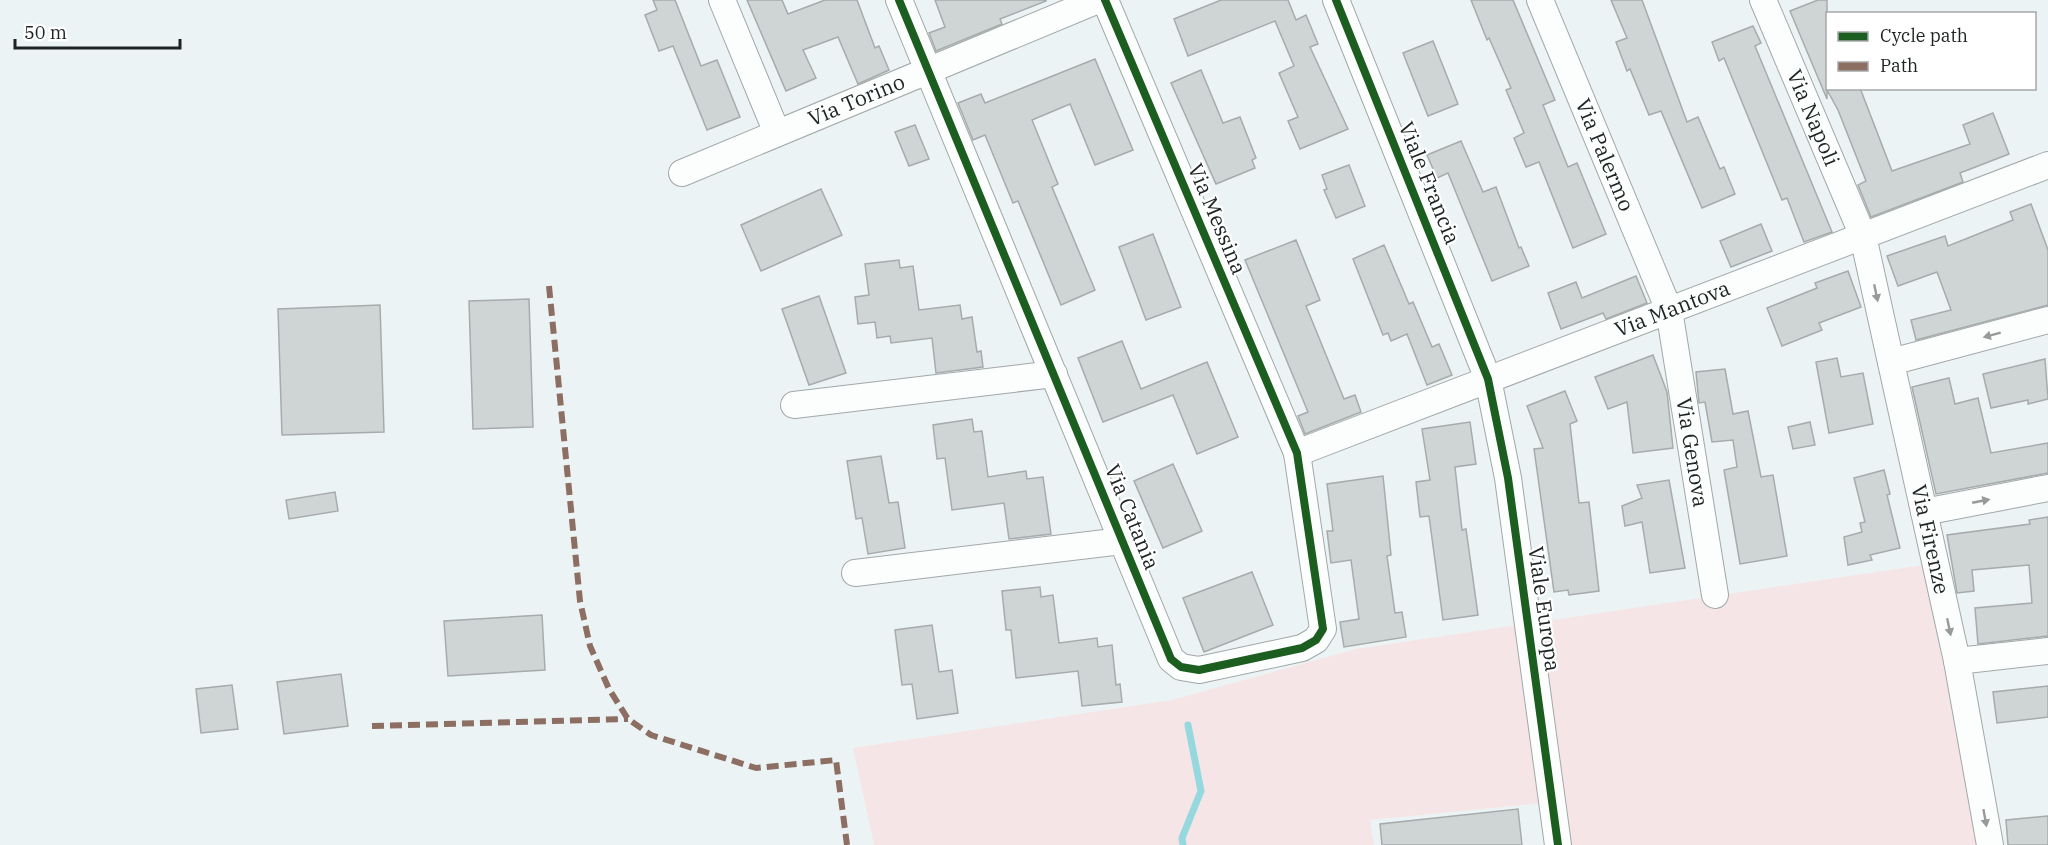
<svg xmlns="http://www.w3.org/2000/svg" width="2048" height="845" font-family="'IBM Plex Serif',serif">
<style>
.green{fill:#f6e5e7}
.lines{fill:none;stroke-linecap:round;stroke-linejoin:round}
.stream{stroke:#95d9df;stroke-width:7}
.building{fill:#cfd5d5;stroke:#a6abac;stroke-width:1.5}
.street-casing{stroke:#a2a8a8;stroke-width:28}
.street{stroke:#fcfdfd;stroke-width:26}
.quiet{stroke:#8d6e63;stroke-width:6;stroke-dasharray:12 6;stroke-linecap:butt}
.cycleway-casing{stroke:#fff;stroke-width:11}
.cycleway{stroke:#1b5e20;stroke-width:8}
.oneway{fill:#989a9a}
.labels{text-anchor:middle;stroke-width:4.5;stroke-linejoin:round;paint-order:stroke}
.street-label{font-size:21px;fill:#1d2222;stroke:#fff}
</style>
<rect width="100%" height="100%" fill="#ecf3f4"/>
<!-- green -->
<polygon class="green" points="1924,565 1978,845 1571,845 1564,801 1370,820 1374,845 874,845 853,748 1172,700 1356,649"/>
<g class="lines">
<!-- stream -->
<polyline class="stream" points="1183,845 1182,838 1201,791 1188,725"/>
</g>
<!-- building -->
<g class="building">
<polygon points="653,0 675,0 701,66 717,60 740,117 707,130 673,46 659,51 645,15 657,10"/>
<polygon points="747,0 782,0 788,14 825,0 857,0 875,48 879,46 889,70 858,84 838,37 803,50 816,78 786,91"/>
<polygon points="935,0 1046,0 1046,1 1000,19 1002,24 936,51 929,33 945,27"/>
<polygon points="1221,0 1288,0 1296,20 1306,15 1318,44 1310,47 1348,129 1300,149 1288,121 1298,117 1279,73 1294,66 1275,21 1188,56 1174,19"/>
<polygon points="1471,0 1513,0 1555,100 1543,105 1568,167 1577,163 1606,234 1573,248 1539,162 1526,167 1514,138 1524,133 1506,90 1511,88 1489,38 1487,40"/>
<polygon points="1611,0 1642,0 1687,122 1698,117 1720,169 1724,167 1735,194 1702,208 1661,111 1649,115 1630,69 1627,71 1616,42 1627,38"/>
<polygon points="1818,0 1827,0 1827,88 1860,88 1892,171 1970,144 1963,125 1993,113 2009,154 1960,173 1963,182 1871,217 1858,185 1866,181 1838,110 1827,90 1827,99 1790,11"/>
<polygon points="1753,26 1761,43 1755,46 1832,232 1804,242 1787,198 1782,200 1724,58 1719,61 1712,42"/>
<polygon points="1433,41 1458,104 1428,116 1403,53"/>
<polygon points="1095,59 1133,150 1095,165 1070,104 1032,120 1058,184 1052,187 1095,290 1061,305 1018,201 1013,203 985,135 973,140 958,103 981,94 985,103"/>
<polygon points="1201,70 1223,123 1240,117 1256,158 1252,160 1255,168 1216,184 1171,83"/>
<polygon points="915,125 929,159 909,166 895,132"/>
<polygon points="1461,141 1483,192 1496,187 1519,248 1521,247 1529,266 1492,281 1448,173 1437,178 1427,155"/>
<polygon points="1349,165 1365,206 1336,218 1324,190 1327,189 1322,175"/>
<polygon points="821,189 842,235 761,271 741,225"/>
<polygon points="2031,204 2048,250 2048,305 1916,340 1911,320 1951,310 1937,272 1898,286 1887,256 1945,236 1948,246 2013,220 2010,212"/>
<polygon points="1761,224 1772,251 1731,267 1720,241"/>
<polygon points="1153,234 1181,307 1146,320 1119,247"/>
<polygon points="1296,240 1320,300 1306,306 1344,399 1355,395 1361,412 1305,434 1298,416 1308,412 1245,260"/>
<polygon points="1384,245 1409,304 1413,302 1432,347 1439,344 1452,375 1427,385 1407,334 1391,341 1388,333 1383,335 1353,259"/>
<polygon points="899,260 900,268 913,266 919,310 960,305 962,319 972,317 977,352 981,351 983,367 936,373 932,338 891,343 890,336 877,338 875,322 858,324 855,297 869,295 865,264"/>
<polygon points="1848,271 1861,307 1819,323 1822,330 1782,346 1767,308 1817,288 1815,283"/>
<polygon points="1636,276 1647,303 1606,319 1603,313 1561,329 1548,293 1576,282 1582,298"/>
<polygon points="819,296 846,373 809,385 782,309"/>
<polygon points="529,299 533,427 473,429 469,301"/>
<polygon points="380,305 384,432 282,435 278,309"/>
<polygon points="1122,341 1141,389 1207,362 1238,437 1197,454 1173,395 1103,422 1078,358"/>
<polygon points="1653,355 1667,392 1673,448 1633,453 1627,402 1608,409 1595,377"/>
<polygon points="1837,358 1841,377 1863,373 1873,424 1829,433 1816,362"/>
<polygon points="2045,359 2048,399 2028,404 2028,400 1991,408 1983,374"/>
<polygon points="1725,369 1733,414 1748,411 1761,477 1773,475 1787,556 1740,564 1724,470 1737,467 1733,440 1712,442 1705,402 1699,403 1696,372"/>
<polygon points="1949,378 1955,404 1978,398 1991,453 2048,443 2048,473 1936,494 1912,387"/>
<polygon points="1565,391 1577,421 1570,424 1579,503 1589,502 1599,591 1569,595 1568,590 1554,592 1534,449 1543,448 1527,406"/>
<polygon points="972,419 974,432 982,431 988,477 1026,471 1027,479 1043,477 1051,534 1009,539 1004,503 952,510 945,458 937,459 933,425"/>
<polygon points="1470,422 1476,464 1455,467 1462,530 1466,529 1478,615 1443,620 1429,516 1420,517 1416,482 1430,480 1422,429"/>
<polygon points="1810,422 1815,445 1793,449 1788,427"/>
<polygon points="881,456 889,503 898,502 905,548 868,554 862,518 856,519 847,461"/>
<polygon points="1173,464 1202,531 1163,548 1134,481"/>
<polygon points="1884,470 1890,494 1887,495 1900,548 1870,555 1872,560 1848,565 1844,537 1862,532 1860,523 1865,522 1854,478"/>
<polygon points="1383,476 1391,555 1387,556 1395,613 1402,612 1406,637 1344,647 1340,622 1359,619 1351,560 1331,563 1327,531 1333,531 1327,484"/>
<polygon points="1669,480 1685,568 1650,573 1642,522 1625,526 1622,506 1642,498 1637,485"/>
<polygon points="335,492 338,511 289,519 286,500"/>
<polygon points="2048,517 2048,636 1978,644 1975,608 2032,603 2029,565 1972,570 1974,591 1957,593 1947,535 2030,524 2029,520"/>
<polygon points="1252,572 1273,625 1204,652 1183,598"/>
<polygon points="1040,587 1041,597 1053,595 1059,643 1097,638 1098,647 1112,645 1116,685 1120,684 1122,702 1082,706 1078,671 1016,678 1011,630 1006,630 1002,591"/>
<polygon points="542,615 545,670 448,676 444,621"/>
<polygon points="932,625 939,672 952,670 958,713 917,719 912,684 902,685 895,630"/>
<polygon points="341,674 348,726 284,734 277,682"/>
<polygon points="232,685 238,729 201,733 196,689"/>
<polygon points="2048,686 2048,717 1997,723 1993,692"/>
<polygon points="1518,809 1522,845 1382,845 1380,824"/>
<polygon points="2048,816 2048,845 2008,845 2006,820"/>
</g>
<g class="lines">
<!-- street casing -->
<g class="street-casing">
<g id="street">
<polyline points="722,0 777,133"/>
<polyline points="899,0 1171,659 1181,667 1199,670 1302,648 1316,640 1323,629 1297,453 1105,0"/>
<polyline points="1336,0 1488,379 1508,478 1558,845"/>
<path id="s1" d="M1540 0 1669 310 1715 595"/>
<path id="s2" d="M1763 0 1863 236 1957 661 1990 845"/>
<path id="s3" d="M682 173 1098 0"/>
<polyline points="1891,362 2048,320"/>
<polyline points="794,405 1054,374"/>
<path id="s4" d="M1297 453 2048 165"/>
<polyline points="1924,512 2048,488"/>
<polyline points="855,573 1122,541"/>
<polyline points="1957,661 2048,651"/>
</g>
</g>
<!-- street -->
<use href="#street" class="street"/>
<!-- quiet -->
<g class="quiet">
<polyline points="549,286 580,601 590,646 609,689 628,719 651,735 756,768 836,760 847,845"/>
<polyline points="372,726 628,719"/>
</g>
<!-- cycleway casing -->
<g class="cycleway-casing">
<g id="cycleway">
<polyline points="899,0 1171,659 1181,667 1199,670 1302,648 1316,640 1323,629 1297,453 1105,0"/>
<polyline points="1336,0 1488,379 1508,478 1558,845"/>
</g>
</g>
<!-- cycleway -->
<use href="#cycleway" class="cycleway"/>
</g>
<!-- one-way arrows -->
<defs><path id="oneway-solid" d="M-6-.8H1V-3.2L6.5 0L1 3.2V.8H-6Z" transform="scale(1.5)"/></defs>
<g class="oneway">
<use href="#oneway-solid" transform="translate(1876 293) rotate(78)"/>
<use href="#oneway-solid" transform="translate(1992 335) rotate(165)"/>
<use href="#oneway-solid" transform="translate(1981 501) rotate(-11)"/>
<use href="#oneway-solid" transform="translate(1949 627) rotate(78)"/>
<use href="#oneway-solid" transform="translate(1985 818) rotate(80)"/>
</g>
<g class="labels">
<!-- street labels -->
<g class="street-label">
<text dy="7" stroke="none"><textPath href="#s3" startOffset="189">Via Torino</textPath></text>
<text dy="7" stroke="none"><textPath href="#s2" startOffset="128">Via Napoli</textPath></text>
<text dy="7" stroke="none"><textPath href="#s1" startOffset="168">Via Palermo</textPath></text>
<text transform="translate(1429 183) rotate(68)" y="7">Viale Francia</text>
<text transform="translate(1217 219) rotate(67)" y="7">Via Messina</text>
<text dy="7" stroke="none"><textPath href="#s4" startOffset="402">Via Mantova</textPath></text>
<text dy="7" stroke="none"><textPath href="#s1" startOffset="480">Via Genova</textPath></text>
<text transform="translate(1132 517) rotate(68)" y="7">Via Catania</text>
<text dy="7" stroke="none"><textPath href="#s2" startOffset="567">Via Firenze</textPath></text>
<text transform="translate(1544 609) rotate(82)" y="7">Viale Europa</text>
</g>
</g>
<!-- legend -->
<rect x="1826" y="12" width="210" height="78" fill="#ffffff" stroke="#a5a7a7" stroke-width="1.5"/>
<rect x="1838" y="32" width="30" height="9" fill="#1b5e20" stroke="#a5a7a7" stroke-width="1.5"/>
<text x="1880" y="42" font-size="18" fill="#1d2222">Cycle path</text>
<rect x="1838" y="62" width="30" height="9" fill="#8d6e63" stroke="#a5a7a7" stroke-width="1.5"/>
<text x="1880" y="72" font-size="18" fill="#1d2222">Path</text>
<!-- scale -->
<path d="M15 39v9h165v-9" fill="none" stroke="#1d2222" stroke-width="3"/>
<text x="24" y="39" font-size="18" fill="#1d2222" stroke="#ffffff" stroke-width="4.5" paint-order="stroke">50 m</text>
</svg>
